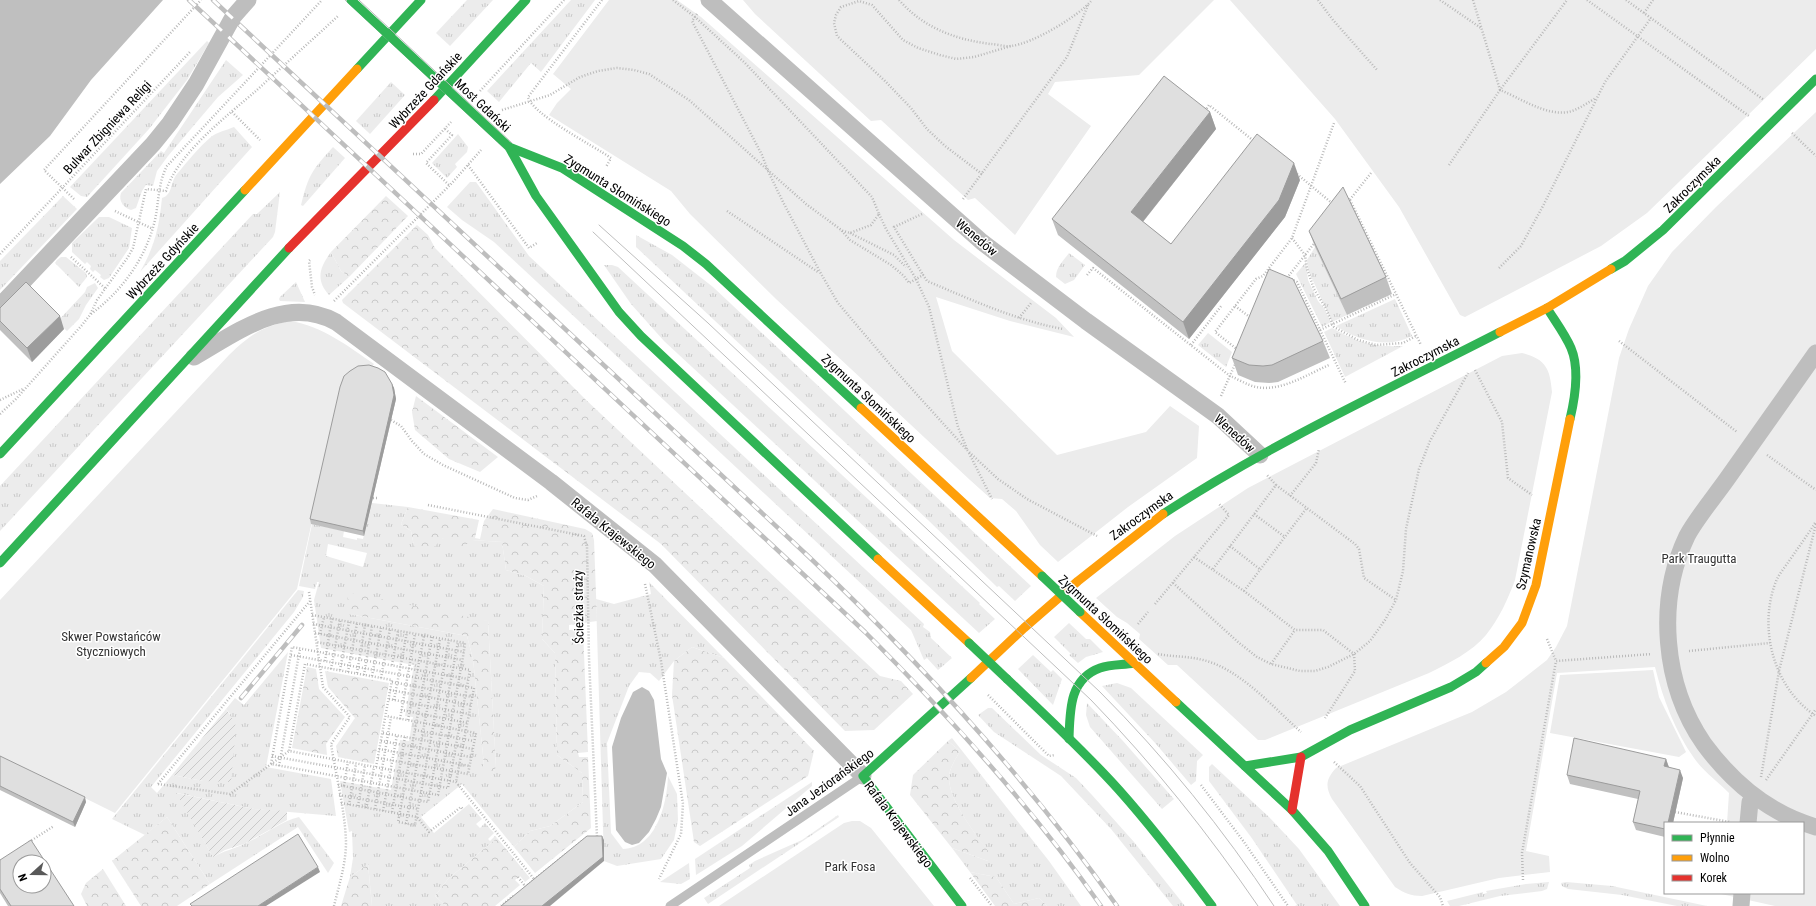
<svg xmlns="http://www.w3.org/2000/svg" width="1816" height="906" font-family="'Roboto Condensed',sans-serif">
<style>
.grass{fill:url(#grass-tufts);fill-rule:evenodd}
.forest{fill:url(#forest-crowns)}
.park{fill:#ececec}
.garden{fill:url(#garden-furrows)}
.water{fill:#bfbfbf}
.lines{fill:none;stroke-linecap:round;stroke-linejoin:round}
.path{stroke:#b9b9b9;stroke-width:2.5;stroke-dasharray:1 2;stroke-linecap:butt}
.lane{stroke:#bebebe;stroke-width:9}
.street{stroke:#bebebe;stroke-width:17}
.fast{stroke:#30b455;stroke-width:9}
.slow{stroke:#ff9f0a;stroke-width:9}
.jam{stroke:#e5322d;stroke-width:9}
.tram{stroke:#bebebe;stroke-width:1}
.rail-casing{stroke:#bebebe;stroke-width:4.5}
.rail{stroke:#fff;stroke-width:3;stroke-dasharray:9;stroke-linecap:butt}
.fast-bridge{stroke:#30b455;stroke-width:9}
.wall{fill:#c0c0c0}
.shaded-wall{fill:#9c9c9c}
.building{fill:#dfdfdf;stroke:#9c9c9c;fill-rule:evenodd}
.labels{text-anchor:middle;stroke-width:3;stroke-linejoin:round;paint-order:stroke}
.street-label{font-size:13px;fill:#000;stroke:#fff}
.park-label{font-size:13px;fill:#333;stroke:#fff}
</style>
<defs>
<pattern id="grass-tufts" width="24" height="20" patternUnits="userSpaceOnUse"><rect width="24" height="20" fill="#ececec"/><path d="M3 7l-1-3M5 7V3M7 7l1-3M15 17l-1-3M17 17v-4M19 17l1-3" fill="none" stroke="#c9c9c9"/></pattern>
<pattern id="forest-crowns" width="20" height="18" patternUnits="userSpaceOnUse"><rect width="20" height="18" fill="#ececec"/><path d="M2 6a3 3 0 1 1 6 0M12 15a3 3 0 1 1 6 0" fill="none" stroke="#c9c9c9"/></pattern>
<pattern id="garden-furrows" width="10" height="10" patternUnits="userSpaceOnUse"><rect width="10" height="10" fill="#ececec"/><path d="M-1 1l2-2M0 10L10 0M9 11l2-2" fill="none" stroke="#c9c9c9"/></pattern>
</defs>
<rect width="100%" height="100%" fill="#fff"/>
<!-- grass -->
<g class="grass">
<polygon points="467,0 493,0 450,46 436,33"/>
<polygon points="571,0 595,0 541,72 531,63 499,102 487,91"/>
<polygon points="207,41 209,43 187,80 149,129 87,197 81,196 70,187"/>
<path d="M226 60 243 75 218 97 168 156 157 171 153 186 146 185 142 191 136 208 131 210C124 208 118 201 121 193L161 151 164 153Z"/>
<polygon points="391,82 405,95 370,134 356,121"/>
<path d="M234 127 252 147 140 272C155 246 159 227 162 198 173 195 170 182 177 174 187 162 199 147 211 137 217 132 227 130 234 127Z"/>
<polygon points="458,134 468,147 467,152 455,164 457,167 447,178 432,163"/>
<path d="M333 147 345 158 303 206 301 205C308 175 313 169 333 147Z"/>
<polygon points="470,182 476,182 529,256 924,624 923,627 930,632 931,638 952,658 938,670 927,658 924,660 911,630 494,242 462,220 447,207"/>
<polygon points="280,192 275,232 273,237 0,531 0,486 253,214 257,214"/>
<polygon points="63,196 77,209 0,290 0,261"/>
<polygon points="99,217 109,217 132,228 129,248 109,278 104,280 100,277 101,275 95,270 93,272 90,269 91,266 87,262 85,264 72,252 72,243"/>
<polygon points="636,235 672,255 713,287 1031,586 1015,601 999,586 997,587 928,520 636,247"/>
<polygon points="1315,247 1347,315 1332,322 1308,270 1307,260"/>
<path d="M331 252 341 271 349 277 329 295C315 280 320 267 331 252Z"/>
<path d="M1069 253 1085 265 1074 280 1065 284 1056 277C1056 267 1064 260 1069 253Z"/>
<polygon points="61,257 66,257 86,273 87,277 79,287 55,263 57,260"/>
<polygon points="1306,262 1308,280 1318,301 1324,308 1331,322 1322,327 1296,274"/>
<polygon points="612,265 618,267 980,603 979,604 995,619 979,633 664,341 631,304 604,265"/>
<polygon points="296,282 305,302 280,301 279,299 280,297"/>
<polygon points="95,283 98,288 86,305 79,319 67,331 57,322 85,292 87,287"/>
<path d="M1395 299 1412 336C1387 349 1359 341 1336 326Z"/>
<path d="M1332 328C1360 343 1371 347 1403 346L1345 377 1324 332Z"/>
<polygon points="1208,333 1232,352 1226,367 1198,345"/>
<path d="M372 503 408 507 401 524 411 531 414 546 443 538 502 542 506 570 526 576 544 586 542 639 555 653 557 755 582 773 583 802 550 826 530 831 514 847 462 784 421 817 434 833 469 804 482 819 476 824 480 828 485 823 494 833 488 839 490 841 495 836 497 838 448 879 435 896 446 906H372L368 864 350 877 353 858 352 831 349 832 340 781 391 790 400 740 409 741 413 717 405 716 414 665 321 648 314 600 319 582H317L315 589 299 586 312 524 344 531 343 537 357 540V538L363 539ZM328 544 367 553 363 567 326 556ZM349 614 488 621 496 767 491 777 480 770 484 765 473 659 467 636Z"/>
<path d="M649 582 724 658 692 647 674 661 659 681 650 673 639 672 629 686 607 743 611 833 623 849C657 848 667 803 668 776L677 794 678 820 674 840 661 859 617 866 604 861 596 599 614 604 651 594Z"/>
<path d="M298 590 304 591 303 597 294 612 151 787 157 793 172 775 203 781 230 714 226 709 235 698 244 705 288 652 266 767 331 779 336 816 254 809 177 793 213 857C223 851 234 849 244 844 263 836 279 822 299 817L334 863 328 873 298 827 210 884 167 817 145 835 112 819Z"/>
<polygon points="1069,623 1086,639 1090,639 1103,652 1086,657 1078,663 1069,655 1071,654 1054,637"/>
<polygon points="1033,655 1051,672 1053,670 1062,679 1053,705 1018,669"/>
<polygon points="1117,683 1131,688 1203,755 1197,761 1196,781 1191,785 1156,744 1102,686"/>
<polygon points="1087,703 1123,741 1173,798 1174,799 1162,809 1090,727 1086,715"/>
<polygon points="988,708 992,708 1041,755 1076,778 1092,795 1134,842 1185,906 1173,906 1111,829 1061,776 994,732 978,715"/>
<path d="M952 738 1049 861 1081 906H1047L1039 898 1014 904 996 877 970 872 952 848 988 861V852C975 833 943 794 950 771 952 764 957 757 960 751L948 741Z"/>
<polygon points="1212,764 1269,817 1299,849 1340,906 1295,906 1297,905 1251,837 1209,781 1209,767"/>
<polygon points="812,782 812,786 742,846 696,875 695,859"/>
<polygon points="838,815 839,817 708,904 704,898 750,868 749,865 755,861 802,840"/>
<polygon points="689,863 690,879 681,884 660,882"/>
<polygon points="1549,882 1547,889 1542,891 1500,896 1459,906 1450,906 1447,901 1483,892 1483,894 1487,893 1486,891 1526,884"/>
<polygon points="1566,882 1612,886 1707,906 1677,906 1622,895 1568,889 1562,886 1561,883"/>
</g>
<!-- forest -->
<g class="forest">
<polygon points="386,196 408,216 349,277 341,271 331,252"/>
<polygon points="417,225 428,235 435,248 585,399 880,676 901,681 913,694 874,730 845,731 661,544 343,303 342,300"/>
<polygon points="416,396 498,457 480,472 449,459 415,430 412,412"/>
<polygon points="408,507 479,520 475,538 480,539 484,521 493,509 585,529 592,533 594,540 597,621 569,625 569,630 583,629 588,752 578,753 579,757 588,757 591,828 535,873 514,847 530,831 550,826 583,802 582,773 557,755 555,653 542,639 544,586 526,576 506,570 502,542 471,540 461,550 443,538 426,555 414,546 411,531 401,524"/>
<polygon points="347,592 488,621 496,767 491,778 479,770 484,765 473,659 467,636 349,614"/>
<polygon points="692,647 724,658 814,751 808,776 700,846 694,842 672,695 674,661"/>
<polygon points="307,667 316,669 319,689 345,717 326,744 327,755 292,748"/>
<polygon points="325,671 389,683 374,764 338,757 336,746 355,718 328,687"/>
<path d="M948 741 960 751C957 757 952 764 950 771 943 794 975 833 988 851V861L952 848 910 795 913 775Z"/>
<polygon points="167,817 210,884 177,906 141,906 112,861"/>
<polygon points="497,838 530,878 525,882 520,876 515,880 520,885 495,906 446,906 435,896 448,879"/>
<polygon points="368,864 372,906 341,906 350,877"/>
<polygon points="103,869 126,906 87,906 81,894 86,883"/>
<polygon points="970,872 996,877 1014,904 1039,898 1047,906 995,906"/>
</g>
<!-- park -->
<g class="park">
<polygon points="609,0 677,0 701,17 954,240 1056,318 1074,337 1010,321 936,297 952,351 1057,455 1146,432 1170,406 1199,426 1197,458 1128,507 1058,562 1040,545 1016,511 1002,499 990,498 970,480 776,299 690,214 671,191 549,115 557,103 571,89 553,74"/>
<polygon points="743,0 1214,0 1139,75 1055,82 1048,94 1091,126 1015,235 975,198 968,200 881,120 871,121 755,14"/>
<polygon points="1230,0 1816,0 1816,49 1647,213 1601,246 1465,317 1460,315 1399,207 1335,119"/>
<path d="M1816 112V906H1775L1721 894 1803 893V823H1727L1729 793C1718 782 1703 771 1694 758 1675 731 1663 699 1655 667L1557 673 1526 851 1549 856 1550 872 1499 878 1422 896C1411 896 1404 893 1395 887L1332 799C1325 786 1326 779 1336 768L1472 712 1506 692 1547 660 1556 647 1567 626 1619 358 1629 329 1648 286 1672 252 1716 207Z"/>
<path d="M290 321C322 326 348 346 374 364L370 370 341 391 297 589 115 813 0 756V600L229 355C250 335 261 327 290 321Z"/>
<path d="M1522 353C1546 359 1550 369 1552 392L1515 580C1508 599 1499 619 1486 635 1472 652 1449 663 1429 673L1265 740H1258L1177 665H1168L1139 639 1140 634 1127 623 1117 617 1096 598 1175 536 1248 488 1502 356Z"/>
<polygon points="1653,670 1659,697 1686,752 1679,757 1550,733 1560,675"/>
<polygon points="852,821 860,821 871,828 934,906 719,906 844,823"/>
</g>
<!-- garden -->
<g class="garden">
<polygon points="226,709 235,723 236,728 231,782 203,781 172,775"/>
<polygon points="176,793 254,809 287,811 287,820 244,844 225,850 213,857"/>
</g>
<!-- water -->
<g class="water">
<polygon points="0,0 163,0 91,80 50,136 0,184"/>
<polygon points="642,687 649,691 654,700 661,759 667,773 661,807 656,819 649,832 639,843 632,845 625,842 616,830 612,747 621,718 633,692"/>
</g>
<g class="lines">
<!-- path -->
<g class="path">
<path d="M602 0 528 97C533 115 594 146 611 158L606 167"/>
<polyline points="673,0 695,17 744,62 872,197 879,214 871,225 850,233 840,230"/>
<path d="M899 0C924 28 954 39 990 44 996 44 1005 47 1011 46 1032 44 1079 16 1092 0"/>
<polyline points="1318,0 1333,20 1378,71"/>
<polyline points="1440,0 1481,28"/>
<polyline points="1473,0 1500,90 1567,0"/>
<polyline points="1587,0 1749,116"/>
<polyline points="1626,0 1764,100"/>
<polyline points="1644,13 1653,0"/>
<polyline points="697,14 692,21 762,155 768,171 783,202 820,272 838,303 893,368 968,451 998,479 1027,499 1097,536"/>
<polyline points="480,91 564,0"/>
<path d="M502 110 550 95 580 77 598 71 617 68 634 70 649 74 689 100 806 204 840 229 850 240 891 265 904 276 909 283 923 275 927 281C972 300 1015 320 1063 329"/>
<polyline points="1205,111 1209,105 1255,142"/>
<polyline points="232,112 260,140"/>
<polyline points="445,129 452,135 426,163 449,185"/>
<polyline points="1792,133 1816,156"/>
<polyline points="413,154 421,154 451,122"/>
<polyline points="468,165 529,248 537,243"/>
<path d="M1449 165 1500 90C1520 98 1546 116 1568 112 1578 110 1587 103 1596 98"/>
<polyline points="982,174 945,146 927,129 911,108 885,81 837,36 834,23 836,15 841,7 859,1 872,5 903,40 918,48 940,55 956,59 974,57 1011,46"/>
<polyline points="1297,174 1333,204"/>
<polyline points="74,199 44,170 201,0"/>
<polyline points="963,199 1067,57 1088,5"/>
<polyline points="1350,200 1421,345"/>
<polyline points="1348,202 1371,173"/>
<polyline points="115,211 153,229"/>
<polyline points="727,211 818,272"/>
<polyline points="879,214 886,229 916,279 929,307 958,427 967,449"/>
<polyline points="922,214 894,227 923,275"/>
<polyline points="850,233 894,255 906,267"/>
<polyline points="1292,238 1305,255 1307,269 1314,289 1325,307 1334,327 1358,340 1376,345 1403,343 1416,336"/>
<polyline points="0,254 190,52"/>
<polyline points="71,257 106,289"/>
<polyline points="310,260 309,261 312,287 315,295"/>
<polyline points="1499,268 1521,246 1543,206 1605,82 1651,18"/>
<path d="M1087 275 1093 268 1230 376C1238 379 1247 385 1256 387 1281 392 1306 375 1329 365"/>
<polyline points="1287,278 1316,241"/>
<polyline points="1291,279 1297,282 1346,384"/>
<polyline points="334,301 452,183 481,150"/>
<polyline points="1235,306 1251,318"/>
<path d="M91 314C122 291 146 258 155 220 159 201 158 183 167 166L322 0"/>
<polyline points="1019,318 1031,303"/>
<polyline points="1320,330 1396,294"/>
<polyline points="1619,341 1737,432"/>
<polyline points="1191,345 1222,305"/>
<polyline points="1238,350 1215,332 1256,279 1263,276 1292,238 1334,123"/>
<polyline points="1475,370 1502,422 1508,478 1532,495"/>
<polyline points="1221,396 1236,362"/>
<polyline points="0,400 23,389"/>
<path d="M0 414 16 399 82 325 90 315 97 300 128 257 133 248 146 189 166 191C177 154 228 115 257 90 284 65 311 41 338 16"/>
<polyline points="391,420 401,426 412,441 424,454 443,465 515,498 528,500 537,496"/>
<polyline points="969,453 992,499"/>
<polyline points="1767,455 1816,490"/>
<polyline points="1276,485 1355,544 1359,549 1364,578 1396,600"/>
<polyline points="1290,496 1316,463 1319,449"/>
<polyline points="373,498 377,498"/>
<polyline points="428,505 584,536 587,547 589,658 597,837"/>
<polyline points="1254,514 1285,537"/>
<path d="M1815 523C1807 536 1798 548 1789 561 1785 567 1780 573 1777 579 1757 626 1773 688 1816 716"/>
<polyline points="1230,546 1261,570"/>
<polyline points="1194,557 1244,591 1295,630 1323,630 1354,654 1355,671 1325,718"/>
<polyline points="1213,569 1276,485 1267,475"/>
<polyline points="1173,583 1238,642 1257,657 1271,664 1300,671 1315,671 1328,667 1354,654 1370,641 1385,620 1396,600 1403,571 1406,529 1419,469 1430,441 1468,373"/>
<polyline points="645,584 661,661 683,804 681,834 659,879"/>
<polyline points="1244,591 1306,509"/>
<path d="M309 592 323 687 350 717 331 744C336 776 345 810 346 842 346 864 339 885 334 906"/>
<polyline points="1155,604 1229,515 1219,504"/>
<path d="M312 615 465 643C462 666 457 688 453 711L438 795 271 764 292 647 417 670C434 673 451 676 468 679"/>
<polyline points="313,624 464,652"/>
<polyline points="1138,624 1148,612"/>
<polyline points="315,633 462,660"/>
<polyline points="320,634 324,617"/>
<polyline points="432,637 398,822 415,825 449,640"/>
<polyline points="1547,639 1556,661 1652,654"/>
<polyline points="1689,651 1770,643"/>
<path d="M1158 654C1173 657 1188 656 1203 660 1240 669 1273 707 1301 732"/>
<polyline points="291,655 474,688 456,782"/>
<polyline points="325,661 332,618"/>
<polyline points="1271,664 1295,630"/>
<polyline points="392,665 398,631"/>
<polyline points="331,669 340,620"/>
<polyline points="340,670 349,622"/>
<polyline points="348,672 357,623"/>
<polyline points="357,673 365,625"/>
<polyline points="364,675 372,626"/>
<polyline points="372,676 381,628"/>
<polyline points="381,678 390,629"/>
<polyline points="392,682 472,697"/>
<polyline points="390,690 471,705"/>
<polyline points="988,695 1049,756 1055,755"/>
<polyline points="389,699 469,714"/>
<polyline points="394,700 407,632"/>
<polyline points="401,710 468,723"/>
<polyline points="400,719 415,634"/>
<polyline points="408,720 424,636"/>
<polyline points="415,730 474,741"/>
<polyline points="383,733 473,749"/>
<polyline points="381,741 471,757"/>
<polyline points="379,749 470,766"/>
<polyline points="272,756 448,788 470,670 316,642"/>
<polyline points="378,758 468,774 476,733 386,716"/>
<polyline points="1334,762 1360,786 1410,863 1440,897 1443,906"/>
<polyline points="279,766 300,649"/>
<polyline points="376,767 392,680 305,664 289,751 456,782 534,879"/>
<polyline points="1761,777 1779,671 1816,524"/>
<polyline points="1766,780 1816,709"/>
<polyline points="158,784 310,601"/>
<polyline points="158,784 230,794 289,751"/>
<polyline points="338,785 428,802 458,642"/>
<polyline points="1201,785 1244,842 1288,906"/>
<polyline points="344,786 348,762"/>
<polyline points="339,795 418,809"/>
<polyline points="341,803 417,817 429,832 461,807 463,809"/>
<polyline points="349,805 356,764"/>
<polyline points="358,806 365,765"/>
<polyline points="366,808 374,767"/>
<polyline points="375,809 391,717"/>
<polyline points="383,811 397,735"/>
<polyline points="392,812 405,737"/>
<polyline points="1675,812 1730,822"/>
<polyline points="406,824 440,639"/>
<polyline points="29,842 54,826"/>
<polyline points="518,877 525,886"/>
<polyline points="970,878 992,906"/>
<polyline points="1523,880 1522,853 1556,661"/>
<polyline points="525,887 586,838 588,837"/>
<polyline points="501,906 513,896"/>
</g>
<!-- lane -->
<polyline class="lane" points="670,906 863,776"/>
<!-- street -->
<g class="street">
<polyline points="709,0 982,242 1086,321 1218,416 1260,455"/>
<polyline points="0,306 153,144 170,123 196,84 233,17 248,0"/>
<path d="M1816 353C1786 395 1757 437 1727 479 1715 496 1696 519 1687 536 1656 601 1663 685 1704 744 1732 782 1770 814 1816 827"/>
<path d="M194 357C236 333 286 294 336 322L551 482 655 565 863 776"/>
<polyline points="1748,823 1750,802 1754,797"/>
<polyline points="1741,906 1742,893"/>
</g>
<!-- fast -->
<g class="fast">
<polyline points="357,69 421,0"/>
<polyline points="434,100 526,0"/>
<polyline points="509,147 562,168 683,246 706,264 861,408"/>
<polyline points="509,147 536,196 619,312 641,336 878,559"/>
<polyline points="1611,269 1625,261 1663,230 1816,79"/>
<path d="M1547 308C1555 321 1565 334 1571 348 1580 369 1575 398 1570 419"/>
<polyline points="0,454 245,190"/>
<path d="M1163 514C1270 444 1387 390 1500 332"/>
<polyline points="0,563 289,248"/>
<path d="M1007 679C1045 715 1084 751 1119 790 1152 827 1182 866 1212 906"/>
<polyline points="1176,702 1292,810 1328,851 1365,906"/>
<path d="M1069 739C1070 711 1069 679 1100 668 1111 664 1123 665 1134 663"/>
<polyline points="1245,766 1301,757 1350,730 1451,687 1476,672 1486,663"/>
<polyline points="962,906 863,776 971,678"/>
</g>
<!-- slow -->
<g class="slow">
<polyline points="245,190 357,69"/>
<polyline points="1500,332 1547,308 1611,269"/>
<polyline points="861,408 1042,576"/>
<polyline points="878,559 969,643"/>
<polyline points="1080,612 1176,702"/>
<polyline points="1486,663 1504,647 1522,623 1536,585 1570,419"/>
<polyline points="971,678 1024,628 1078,581 1163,514"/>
</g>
<!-- jam -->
<g class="jam">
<polyline points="289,248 434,100"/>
<polyline points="1292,810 1301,757"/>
</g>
<!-- tram -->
<g class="tram">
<polyline points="345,0 506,150"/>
<polyline points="359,0 512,143"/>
<path d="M599 225 708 323 1100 692C1165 757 1223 829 1274 906"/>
<path d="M593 232 1091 700C1153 764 1208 833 1258 906"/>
</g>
<!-- rail casing -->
<g class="rail-casing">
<g id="rail">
<path d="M189 0 865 632C950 717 1032 807 1101 906"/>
<path d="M213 0 807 555C921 663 1027 778 1117 906"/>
<polyline points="241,698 302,625"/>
</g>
</g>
<!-- rail -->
<use href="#rail" class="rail"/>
<!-- fast-bridge -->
<g class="fast-bridge">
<polyline points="351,0 509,147"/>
<polyline points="1042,576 1080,612"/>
<polyline points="969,643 1007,679"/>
</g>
</g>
<!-- wall -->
<g class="wall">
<polygon points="1210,112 1216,129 1143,222 1171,244 1300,180 1285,217 1189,339 1058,235 1052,219"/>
<polygon points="1309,231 1386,277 1392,294 1347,315 1315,247"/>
<polygon points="0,308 64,329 32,362 0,330"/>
<polygon points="1323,341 1330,358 1278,382 1269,383 1255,382 1238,375 1232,358"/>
<polygon points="392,384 394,388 396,399 364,536 311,524 310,519"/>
<polygon points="0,756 86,802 75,827 0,790"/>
<polygon points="1666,759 1669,767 1683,778 1673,823 1665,823 1665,837 1636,830 1633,822 1638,799 1570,784 1567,775"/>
<polygon points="0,860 74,906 8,906 0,893"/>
</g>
<!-- shaded-wall -->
<g class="shaded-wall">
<polygon points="1210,112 1216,129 1137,229 1131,212"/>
<polygon points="1294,163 1300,180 1285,217 1189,339 1183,322"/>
<polygon points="60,316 64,329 32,362 27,348"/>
<polygon points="392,384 394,388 396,399 364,536 363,531"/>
<polygon points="1666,759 1669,768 1664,766"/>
<polygon points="1680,770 1683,778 1673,823 1668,823"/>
<polygon points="85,797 86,802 75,827 73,822"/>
<polygon points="602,836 604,840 604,861 550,906 542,906"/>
<polygon points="318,867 320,872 266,906 258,906"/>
</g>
<!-- building -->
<g class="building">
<polygon points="1164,76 1210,112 1131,212 1171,244 1257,134 1294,163 1279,200 1183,322 1052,219"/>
<polygon points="1343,187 1386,277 1341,299 1309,231"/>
<polygon points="1269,269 1293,279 1323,341 1272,365 1263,366 1249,365 1232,358"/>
<polygon points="26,282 60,316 27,348 0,321 0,308"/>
<polygon points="369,365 378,368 385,372 392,384 394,395 363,531 310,519 340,387 344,376 350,371 358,366"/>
<polygon points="1574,738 1666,759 1664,766 1680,770 1668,823 1665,823 1665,829 1633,822 1640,791 1567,775"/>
<polygon points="0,756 85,797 73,822 0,786"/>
<polygon points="298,834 318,867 258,906 192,906 190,904"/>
<polygon points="587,836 602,836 603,857 542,906 501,906"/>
<path d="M31 840 74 906H11L0 889V860ZM20 862H44V886H20Z"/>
</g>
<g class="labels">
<!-- street labels -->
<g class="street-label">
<text transform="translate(425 90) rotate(-47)" y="5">Wybrzeże Gdańskie</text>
<text transform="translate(483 105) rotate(43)" y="5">Most Gdański</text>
<text transform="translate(107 127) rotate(-47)" y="5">Bulwar Zbigniewa Religi</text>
<text transform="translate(1692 184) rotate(-45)" y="5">Zakroczymska</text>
<text transform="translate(618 190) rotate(32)" y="5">Zygmunta Słomińskiego</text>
<text transform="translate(977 237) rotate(40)" y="5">Wenedów</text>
<text transform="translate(162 261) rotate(-47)" y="5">Wybrzeże Gdyńskie</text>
<text transform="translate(1425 356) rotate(-27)" y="5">Zakroczymska</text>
<text transform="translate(869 398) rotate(43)" y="5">Zygmunta Słomińskiego</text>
<text transform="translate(1235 433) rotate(42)" y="5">Wenedów</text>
<text transform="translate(1141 515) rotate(-36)" y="5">Zakroczymska</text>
<text transform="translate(614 533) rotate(39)" y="5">Rafała Krajewskiego</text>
<text transform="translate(1528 554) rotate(-77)" y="5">Szymanowska</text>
<text transform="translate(578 607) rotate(-91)" y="5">Ścieżka straży</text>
<text transform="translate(1106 619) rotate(43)" y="5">Zygmunta Słomińskiego</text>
<text transform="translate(829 782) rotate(-36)" y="5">Jana Jeziorańskiego</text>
<text transform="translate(899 824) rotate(53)" y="5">Rafała Krajewskiego</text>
</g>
<!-- park labels -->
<g class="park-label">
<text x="1699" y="563">Park Traugutta</text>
<text x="111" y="641">Skwer Powstańców<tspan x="111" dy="15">Styczniowych</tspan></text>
<text x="850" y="871">Park Fosa</text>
</g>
</g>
<!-- legend -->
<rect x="1664" y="822" width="140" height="72" fill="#ffffff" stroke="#999999"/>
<rect x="1672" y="835" width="20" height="6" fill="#30b455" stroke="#999999"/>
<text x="1700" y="842" font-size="12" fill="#000000">Płynnie</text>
<rect x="1672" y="855" width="20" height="6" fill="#ff9f0a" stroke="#999999"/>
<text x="1700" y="862" font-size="12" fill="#000000">Wolno</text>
<rect x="1672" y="875" width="20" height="6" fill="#e5322d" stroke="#999999"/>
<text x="1700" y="882" font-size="12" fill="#000000">Korek</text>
<!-- north arrow -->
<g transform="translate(32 874) rotate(249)"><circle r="19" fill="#ffffff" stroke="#999999"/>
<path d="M0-3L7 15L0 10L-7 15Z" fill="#595959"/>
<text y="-6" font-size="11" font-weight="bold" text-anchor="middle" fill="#000000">N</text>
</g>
</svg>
